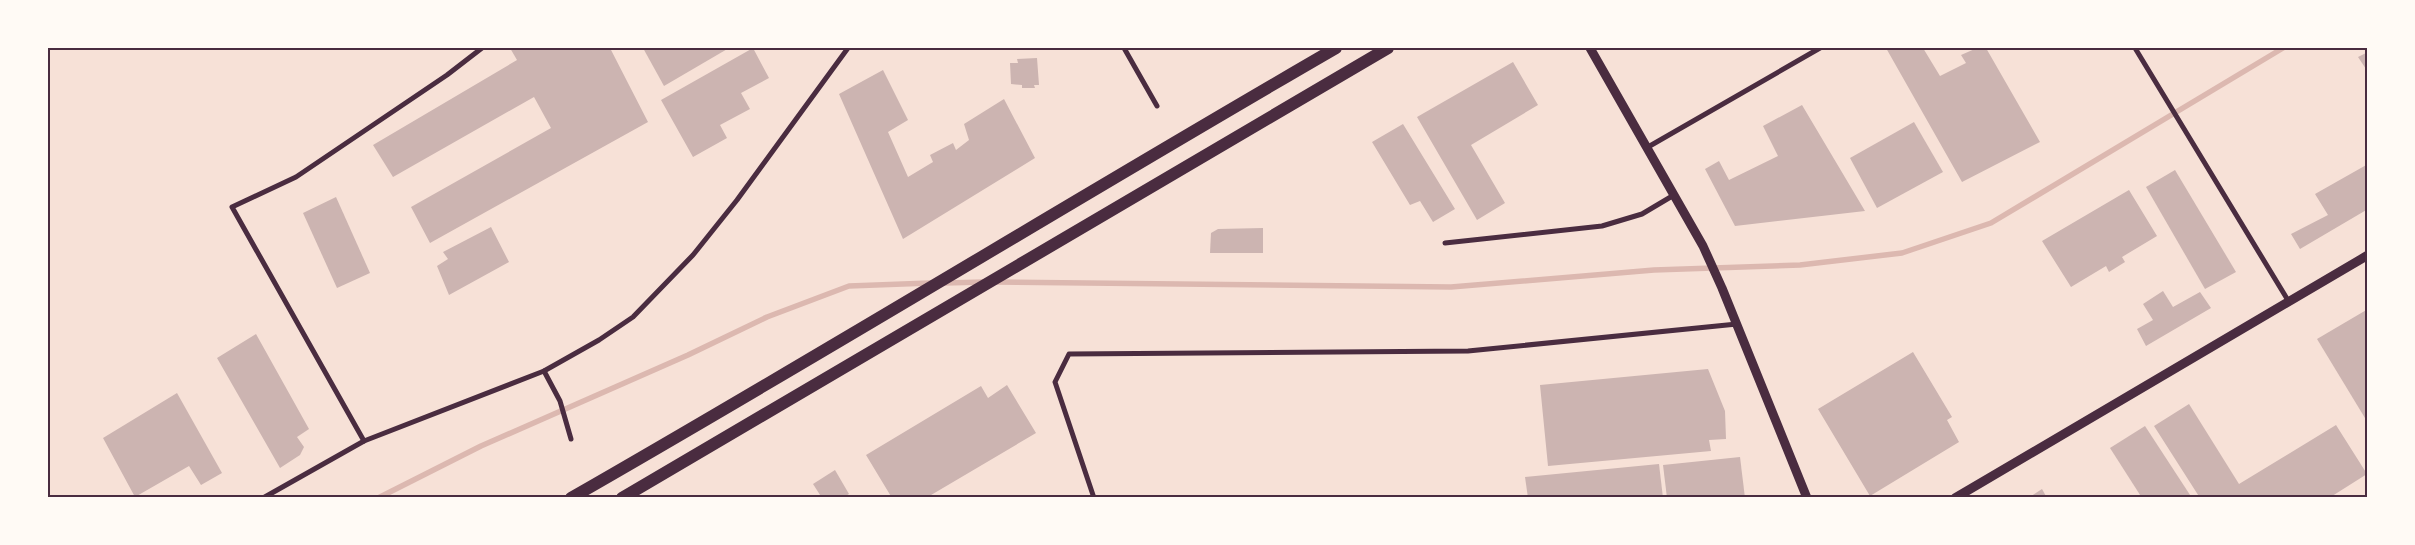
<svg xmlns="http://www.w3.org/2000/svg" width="2415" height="545" font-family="Bitter,serif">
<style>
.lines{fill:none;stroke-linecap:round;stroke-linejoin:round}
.stream{stroke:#dcb8b0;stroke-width:5.5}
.building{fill:#ccb4b1}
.minor{stroke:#4a2c40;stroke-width:5}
.tertiary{stroke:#4a2c40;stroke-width:9}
.primary{stroke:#4a2c40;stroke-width:12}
.neatline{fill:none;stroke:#4a2c40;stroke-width:2}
</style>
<rect width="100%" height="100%" fill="#f7e1d7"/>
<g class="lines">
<!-- stream -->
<g class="stream">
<polyline points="996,282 1451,287 1654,270 1800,265 1902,253 1991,223 2283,48"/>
<polyline points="944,283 985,282"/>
<polyline points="378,498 481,446 688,355 767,317 849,286 930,283"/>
</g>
</g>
<!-- building -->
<g class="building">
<polygon points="510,48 610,48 648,122 430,243 411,207 551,128 534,97 393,177 373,145 517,60"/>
<polygon points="643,48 729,48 664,86"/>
<polygon points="753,48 769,78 741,93 750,109 720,125 727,138 693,157 661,100"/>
<polygon points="1886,48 1923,48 1940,76 1966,63 1961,55 1977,48 1986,48 2040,142 1962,182"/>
<polygon points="2368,52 2368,72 2358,57"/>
<polygon points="1037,58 1039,85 1034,85 1035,88 1022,88 1022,85 1011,84 1010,63 1018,63 1017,59"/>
<polygon points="1513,62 1538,105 1471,145 1505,203 1477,220 1417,117"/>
<polygon points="883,70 908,120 888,132 908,177 933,162 930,155 953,143 956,150 969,140 964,124 1004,99 1035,158 903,239 839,94"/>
<polygon points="1802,105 1865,211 1735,226 1705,169 1719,161 1729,180 1778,156 1763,126"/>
<polygon points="1914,122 1943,172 1877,208 1850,158"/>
<polygon points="1403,124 1455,209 1433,222 1420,201 1410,205 1372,142"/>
<polygon points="2368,164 2368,209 2300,249 2291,234 2328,215 2315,194"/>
<polygon points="2175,170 2236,272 2205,289 2146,187"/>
<polygon points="2129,190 2157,236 2122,257 2125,262 2109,272 2106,266 2071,287 2042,241"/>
<polygon points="336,197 370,273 337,288 303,213"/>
<polygon points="491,227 509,262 449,295 437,266 448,259 443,252"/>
<polygon points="1263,228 1263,253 1210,253 1211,233 1218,229"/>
<polygon points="2163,291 2173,307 2200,292 2211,308 2146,346 2137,329 2153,320 2143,304"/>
<polygon points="2368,309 2368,423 2317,339"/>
<polygon points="256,334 309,429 297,437 304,447 300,455 280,468 217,358"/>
<polygon points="1913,352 1952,417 1947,420 1959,442 1870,496 1818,409"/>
<polygon points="1708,369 1725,411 1726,439 1709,440 1711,451 1548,466 1540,385"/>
<polygon points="1007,385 1036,433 926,498 892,498 866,455 981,386 988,398"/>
<polygon points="177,393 222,473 201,485 189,466 135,497 103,438"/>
<polygon points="2189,404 2239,484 2336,425 2367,474 2329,498 2200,498 2154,426"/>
<polygon points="2145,426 2192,498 2142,498 2110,448"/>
<polygon points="1740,457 1745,498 1667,498 1663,465"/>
<polygon points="1659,464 1663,498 1528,498 1525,477"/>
<polygon points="835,470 849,494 842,498 822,498 813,484"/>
<polygon points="2042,489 2047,498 2028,498"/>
</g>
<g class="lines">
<!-- minor -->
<g class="minor">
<polyline points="1124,48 1157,106"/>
<polyline points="2135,48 2289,302"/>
<polyline points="1648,147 1820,48"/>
<polyline points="1445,243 1602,226 1642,214 1674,195"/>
<polyline points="544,371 560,401 571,439"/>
<polyline points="364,441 232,207 296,177 447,75 482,48"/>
<polyline points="263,498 364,441 544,371 599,340 633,317 693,255 737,200 848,48"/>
<polyline points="1094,498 1055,382 1069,354 1468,351 1737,324"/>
</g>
<!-- tertiary -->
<g class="tertiary">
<polyline points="1590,48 1703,246 1722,288 1807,498"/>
<polyline points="1955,498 2368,255"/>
</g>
<!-- primary -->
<g class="primary">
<path d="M571 498C828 351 1080 196 1336 48"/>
<polyline points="622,498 1388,48"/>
</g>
</g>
<!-- border -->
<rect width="2415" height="545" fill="none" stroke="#fffaf5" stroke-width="98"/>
<rect x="49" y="49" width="2317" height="447" class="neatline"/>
</svg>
